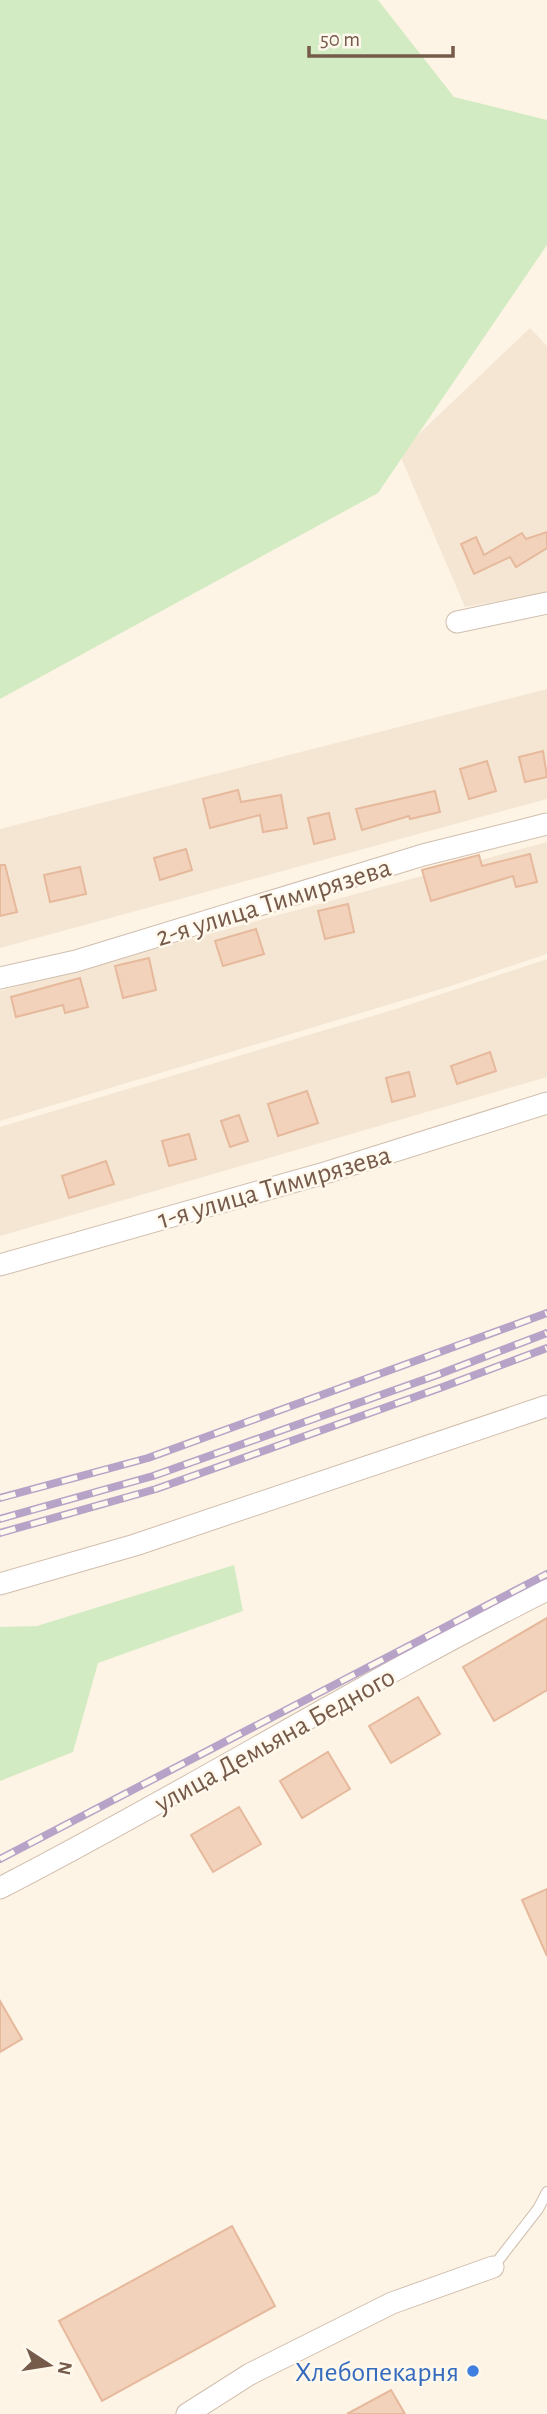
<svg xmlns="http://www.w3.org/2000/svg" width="547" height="2414" font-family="'Alegreya Sans',sans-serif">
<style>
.residential{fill:#f4e6d3}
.green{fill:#d3ebc3}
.building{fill:#f3d2bc;stroke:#e6b99c;stroke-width:2}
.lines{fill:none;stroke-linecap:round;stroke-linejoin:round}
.service-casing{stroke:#d1beae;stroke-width:12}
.minor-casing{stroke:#d1beae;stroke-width:23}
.service{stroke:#fff;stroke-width:10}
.minor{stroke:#fff;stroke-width:21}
.rail-casing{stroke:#b7a3c7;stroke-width:8}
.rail{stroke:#fff8ec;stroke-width:5;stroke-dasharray:16;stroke-linecap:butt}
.shop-dot{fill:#3f7fe0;stroke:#fff8ec;stroke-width:2.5}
.labels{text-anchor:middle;stroke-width:5;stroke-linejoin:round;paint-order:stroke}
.street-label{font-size:28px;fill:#765a4a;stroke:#fff8ec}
.shop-label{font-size:28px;fill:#366cbe;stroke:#fff8ec;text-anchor:end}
</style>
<rect width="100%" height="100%" fill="#fdf4e5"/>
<!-- residential -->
<g class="residential">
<polygon points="530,328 547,346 547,593 465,607 399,453"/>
<polygon points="547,689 547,799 0,948 0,829"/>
<polygon points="547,842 547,954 454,985 0,1121 0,991"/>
<polygon points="547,959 547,1077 0,1236 0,1127 396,1009"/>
</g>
<!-- green -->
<g class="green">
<polygon points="0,0 378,0 454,97 547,120 547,245 378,493 0,699"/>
<polygon points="234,1565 243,1611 98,1663 73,1752 0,1781 0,1627 37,1626"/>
</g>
<!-- building -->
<g class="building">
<polygon points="547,532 547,548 516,567 510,557 474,574 461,544 476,537 484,555 522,533 526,539"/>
<polygon points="543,751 547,777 525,782 519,757"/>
<polygon points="487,761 496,791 469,799 460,769"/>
<polygon points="238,790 241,802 281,795 287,828 263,832 260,815 210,828 203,799"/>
<polygon points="435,791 440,812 410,819 409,816 362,830 356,809"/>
<polygon points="329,813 335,839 314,844 308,818"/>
<polygon points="186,849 192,870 160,880 154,858"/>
<polygon points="530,854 537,882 516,887 513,876 431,901 422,870 479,855 482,866"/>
<polygon points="0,865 5,865 17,912 0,916"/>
<polygon points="80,867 86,894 50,902 44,875"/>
<polygon points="348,904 354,932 325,939 318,911"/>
<polygon points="256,929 264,954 223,966 215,941"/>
<polygon points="149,958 156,990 123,998 115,966"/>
<polygon points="80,978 88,1007 65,1013 63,1005 16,1017 11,997"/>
<polygon points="490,1052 496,1071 457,1084 451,1066"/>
<polygon points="409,1072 415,1096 392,1102 386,1078"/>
<polygon points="307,1091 318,1123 278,1136 268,1104"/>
<polygon points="239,1115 248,1141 230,1147 221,1121"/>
<polygon points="189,1134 196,1159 169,1166 162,1141"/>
<polygon points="106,1161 114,1184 69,1198 62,1176"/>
<polygon points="547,1618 547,1690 494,1721 463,1667"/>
<polygon points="418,1697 440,1734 391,1763 369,1726"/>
<polygon points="328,1752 350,1789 302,1818 280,1781"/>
<polygon points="239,1807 261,1844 213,1872 191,1835"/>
<polygon points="547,1889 547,1956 522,1900"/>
<polygon points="0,2001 22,2039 0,2052"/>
<polygon points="232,2226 275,2306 102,2401 59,2321"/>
<polygon points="391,2390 405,2414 347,2414"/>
</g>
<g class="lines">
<!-- service casing -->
<g class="service-casing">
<polyline id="service" points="493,2267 538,2209 547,2192"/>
</g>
<!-- minor casing -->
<g class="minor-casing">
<g id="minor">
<polyline points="457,622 547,603"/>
<polyline points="0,978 76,961 423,855 547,824"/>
<polyline points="0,1265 328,1172 547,1103"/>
<polyline points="0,1584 135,1545 547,1406"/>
<path d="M0 1888C185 1793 361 1683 547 1590"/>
<polyline points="187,2414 250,2374 392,2303 493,2267"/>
</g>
</g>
<!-- service -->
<use href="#service" class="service"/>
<!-- minor -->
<use href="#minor" class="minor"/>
<!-- rail casing -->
<g class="rail-casing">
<g id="rail">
<polyline points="0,1498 148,1458 547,1313"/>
<polyline points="0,1519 153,1476 437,1375 547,1333"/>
<polyline points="0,1533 156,1489 440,1388 547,1348"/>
<polyline points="0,1859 547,1574"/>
</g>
</g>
<!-- rail -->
<use href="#rail" class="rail"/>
</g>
<!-- markers -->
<circle class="shop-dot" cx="473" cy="2371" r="7"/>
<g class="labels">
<!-- street labels -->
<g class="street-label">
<text transform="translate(273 901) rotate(-17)" y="10">2-я улица Тимирязева</text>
<text transform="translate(274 1186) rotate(-16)" y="10">1-я улица Тимирязева</text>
<text transform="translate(274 1739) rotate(-29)" y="10">улица Демьяна Бедного</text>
</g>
<!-- shop labels -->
<g class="shop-label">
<text x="459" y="2381">Хлебопекарня</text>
</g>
</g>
<!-- north arrow -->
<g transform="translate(49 2365) rotate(102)" stroke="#fff8ec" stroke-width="5" paint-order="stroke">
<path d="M0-5L12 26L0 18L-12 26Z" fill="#765a4a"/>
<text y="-10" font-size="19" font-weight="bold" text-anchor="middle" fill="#765a4a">N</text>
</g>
<!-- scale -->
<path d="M309 46v10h144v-10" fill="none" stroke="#765a4a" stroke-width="3.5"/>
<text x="320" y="46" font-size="21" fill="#765a4a" stroke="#fff8ec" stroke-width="5" paint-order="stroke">50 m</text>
</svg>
